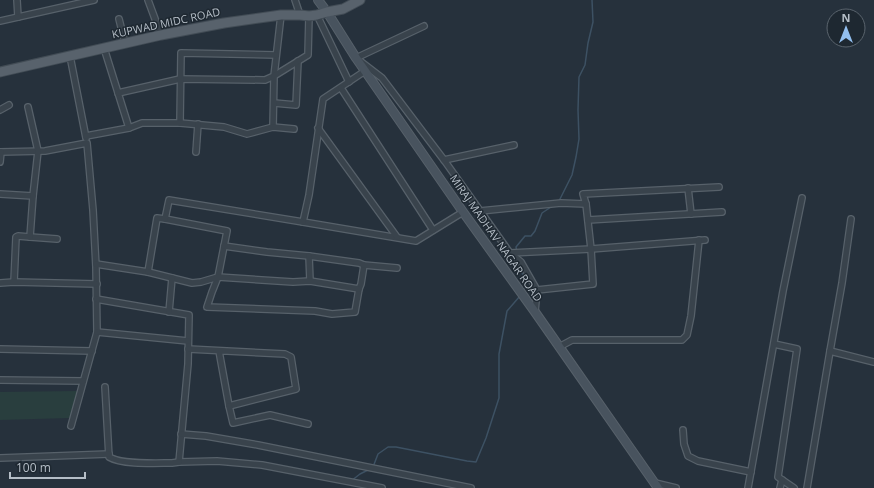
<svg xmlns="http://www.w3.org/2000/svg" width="874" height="488" font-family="'Open Sans',sans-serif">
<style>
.green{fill:#293e3e}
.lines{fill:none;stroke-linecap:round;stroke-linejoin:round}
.stream{stroke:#3d5163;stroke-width:1.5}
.street-casing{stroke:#57616a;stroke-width:8}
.secondary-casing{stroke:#57616a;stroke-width:10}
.primary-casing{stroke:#424c55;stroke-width:11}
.street{stroke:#39434c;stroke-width:5.5}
.secondary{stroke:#48535e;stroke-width:8}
.primary{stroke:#58626c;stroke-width:9}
.labels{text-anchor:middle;stroke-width:3;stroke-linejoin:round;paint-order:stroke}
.street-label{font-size:11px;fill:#b5bec7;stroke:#1e2831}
</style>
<rect width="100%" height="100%" fill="#26313c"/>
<!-- green -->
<polygon class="green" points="77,391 70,418 0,420 0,392"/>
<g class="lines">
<!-- stream -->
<g class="stream">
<polyline points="559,201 572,175 576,157 579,139 578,110 579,77 585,65 588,43 593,22 592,0"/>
<polyline points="517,252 516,247 525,236 531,236 535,231 542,213 551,207"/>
<polyline points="519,263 526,285 523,292"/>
<polyline points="373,467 378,454 388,447 396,447 467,461 476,462 486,438 499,398 499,354 507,311 520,296"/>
<polyline points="351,481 360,474 368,470"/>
</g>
<!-- street casing -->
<g class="street-casing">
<g id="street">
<polyline points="17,0 18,17"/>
<polyline points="148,0 161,35"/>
<polyline points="295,0 300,15"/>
<polyline points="317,15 349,82"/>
<polyline points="119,19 125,43"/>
<polyline points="0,21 94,0"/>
<polyline points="424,26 356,58 382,78 444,160 510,253 521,262 537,290 535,312"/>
<polyline points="104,48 129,128"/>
<polyline points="70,56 86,138"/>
<polyline points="365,71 323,99 309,195 303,222 416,241 463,212"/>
<polyline points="341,88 433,230"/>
<polyline points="118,93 180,79 265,80 274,76 281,15"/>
<polyline points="274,103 296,105 298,61"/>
<polyline points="0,110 9,105"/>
<polyline points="180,123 181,53 276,55"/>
<polyline points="273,127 274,76 308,55 309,16"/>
<polyline points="318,128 397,237"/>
<polyline points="86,136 129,128 142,123 180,123 224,127 247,134 273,127 294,129"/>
<polyline points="0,152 45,151 87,143 93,210 96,267 97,332 71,426"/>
<polyline points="196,152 198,124"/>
<polyline points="444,160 514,145"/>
<polyline points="0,162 1,152"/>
<polyline points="688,188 691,214"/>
<polyline points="0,194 33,196"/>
<polyline points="480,211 561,203 586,204 583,194 719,187"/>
<polyline points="165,219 227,231 218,277 212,292 207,307 315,311 332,314 355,312 359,289 361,284 364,265"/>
<polyline points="588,220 722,212"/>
<polyline points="30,237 57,239"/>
<polyline points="224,246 267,252 309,256 359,263 364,265 397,268"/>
<polyline points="510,253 591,249 705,240"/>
<polyline points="309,256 310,281"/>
<polyline points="96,264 148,272 157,218 165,219 169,200 303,222"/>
<polyline points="148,272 192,283 201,282 218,277 293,282 310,281 359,289"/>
<polyline points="14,282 16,237 18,236 30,237 33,196 38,151 28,107"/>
<polyline points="0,283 14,282 97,284"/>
<polyline points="537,290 593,284 591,249 586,204"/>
<polyline points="96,299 189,315 188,364 179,462 217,461 262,465 382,488"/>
<polyline points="169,312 172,278"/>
<polyline points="97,332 188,341"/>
<polyline points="774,344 797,349 778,477 794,488"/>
<polyline points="559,347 572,340 682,340 687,335 691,316 699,240"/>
<polyline points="0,349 92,351"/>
<polyline points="188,349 285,354 291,357 296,389 229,406 219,351"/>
<polyline points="830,351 842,283 851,219"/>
<polyline points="0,380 83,381"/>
<path d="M105 387 109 457C122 465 157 463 172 463L179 462"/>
<polyline points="229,406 233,423 270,415 308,424"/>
<polyline points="683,430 684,444 688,456 698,461 751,472"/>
<polyline points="181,434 206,436 258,445 471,488"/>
<polyline points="0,458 109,454"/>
<polyline points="655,483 676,488"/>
<polyline points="748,488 783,291 802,198"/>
<polyline points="780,488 782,480"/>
<polyline points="807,488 830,351 874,362"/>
</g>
</g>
<!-- secondary casing -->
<g class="secondary-casing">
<polyline id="secondary" points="318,0 327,12 356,58 463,212 535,312 658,488"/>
</g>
<!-- primary casing -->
<g class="primary-casing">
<polyline id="primary" points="0,72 161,35 224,23 281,15 300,15 309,16 317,15 327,12 343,9 360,0"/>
</g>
<!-- street -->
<use href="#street" class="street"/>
<!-- secondary -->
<use href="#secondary" class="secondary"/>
<!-- primary -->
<use href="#primary" class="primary"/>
</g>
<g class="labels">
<!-- street labels -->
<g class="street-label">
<text transform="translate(166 23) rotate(-12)" y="4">KUPWAD MIDC ROAD</text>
<text transform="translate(496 238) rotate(55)" y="4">MIRAJ MADHAV NAGAR ROAD</text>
</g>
</g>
<!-- north arrow -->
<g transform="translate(846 28)"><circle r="19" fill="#1e2831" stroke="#5a646d"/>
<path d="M0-3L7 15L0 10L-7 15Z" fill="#92bfef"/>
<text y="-6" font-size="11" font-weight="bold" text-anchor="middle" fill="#b5bec7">N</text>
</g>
<!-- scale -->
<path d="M10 472v6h75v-6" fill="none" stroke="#b5bec7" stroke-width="2"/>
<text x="16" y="472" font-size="12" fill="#b5bec7" stroke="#1e2831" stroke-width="3" paint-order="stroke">100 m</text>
</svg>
